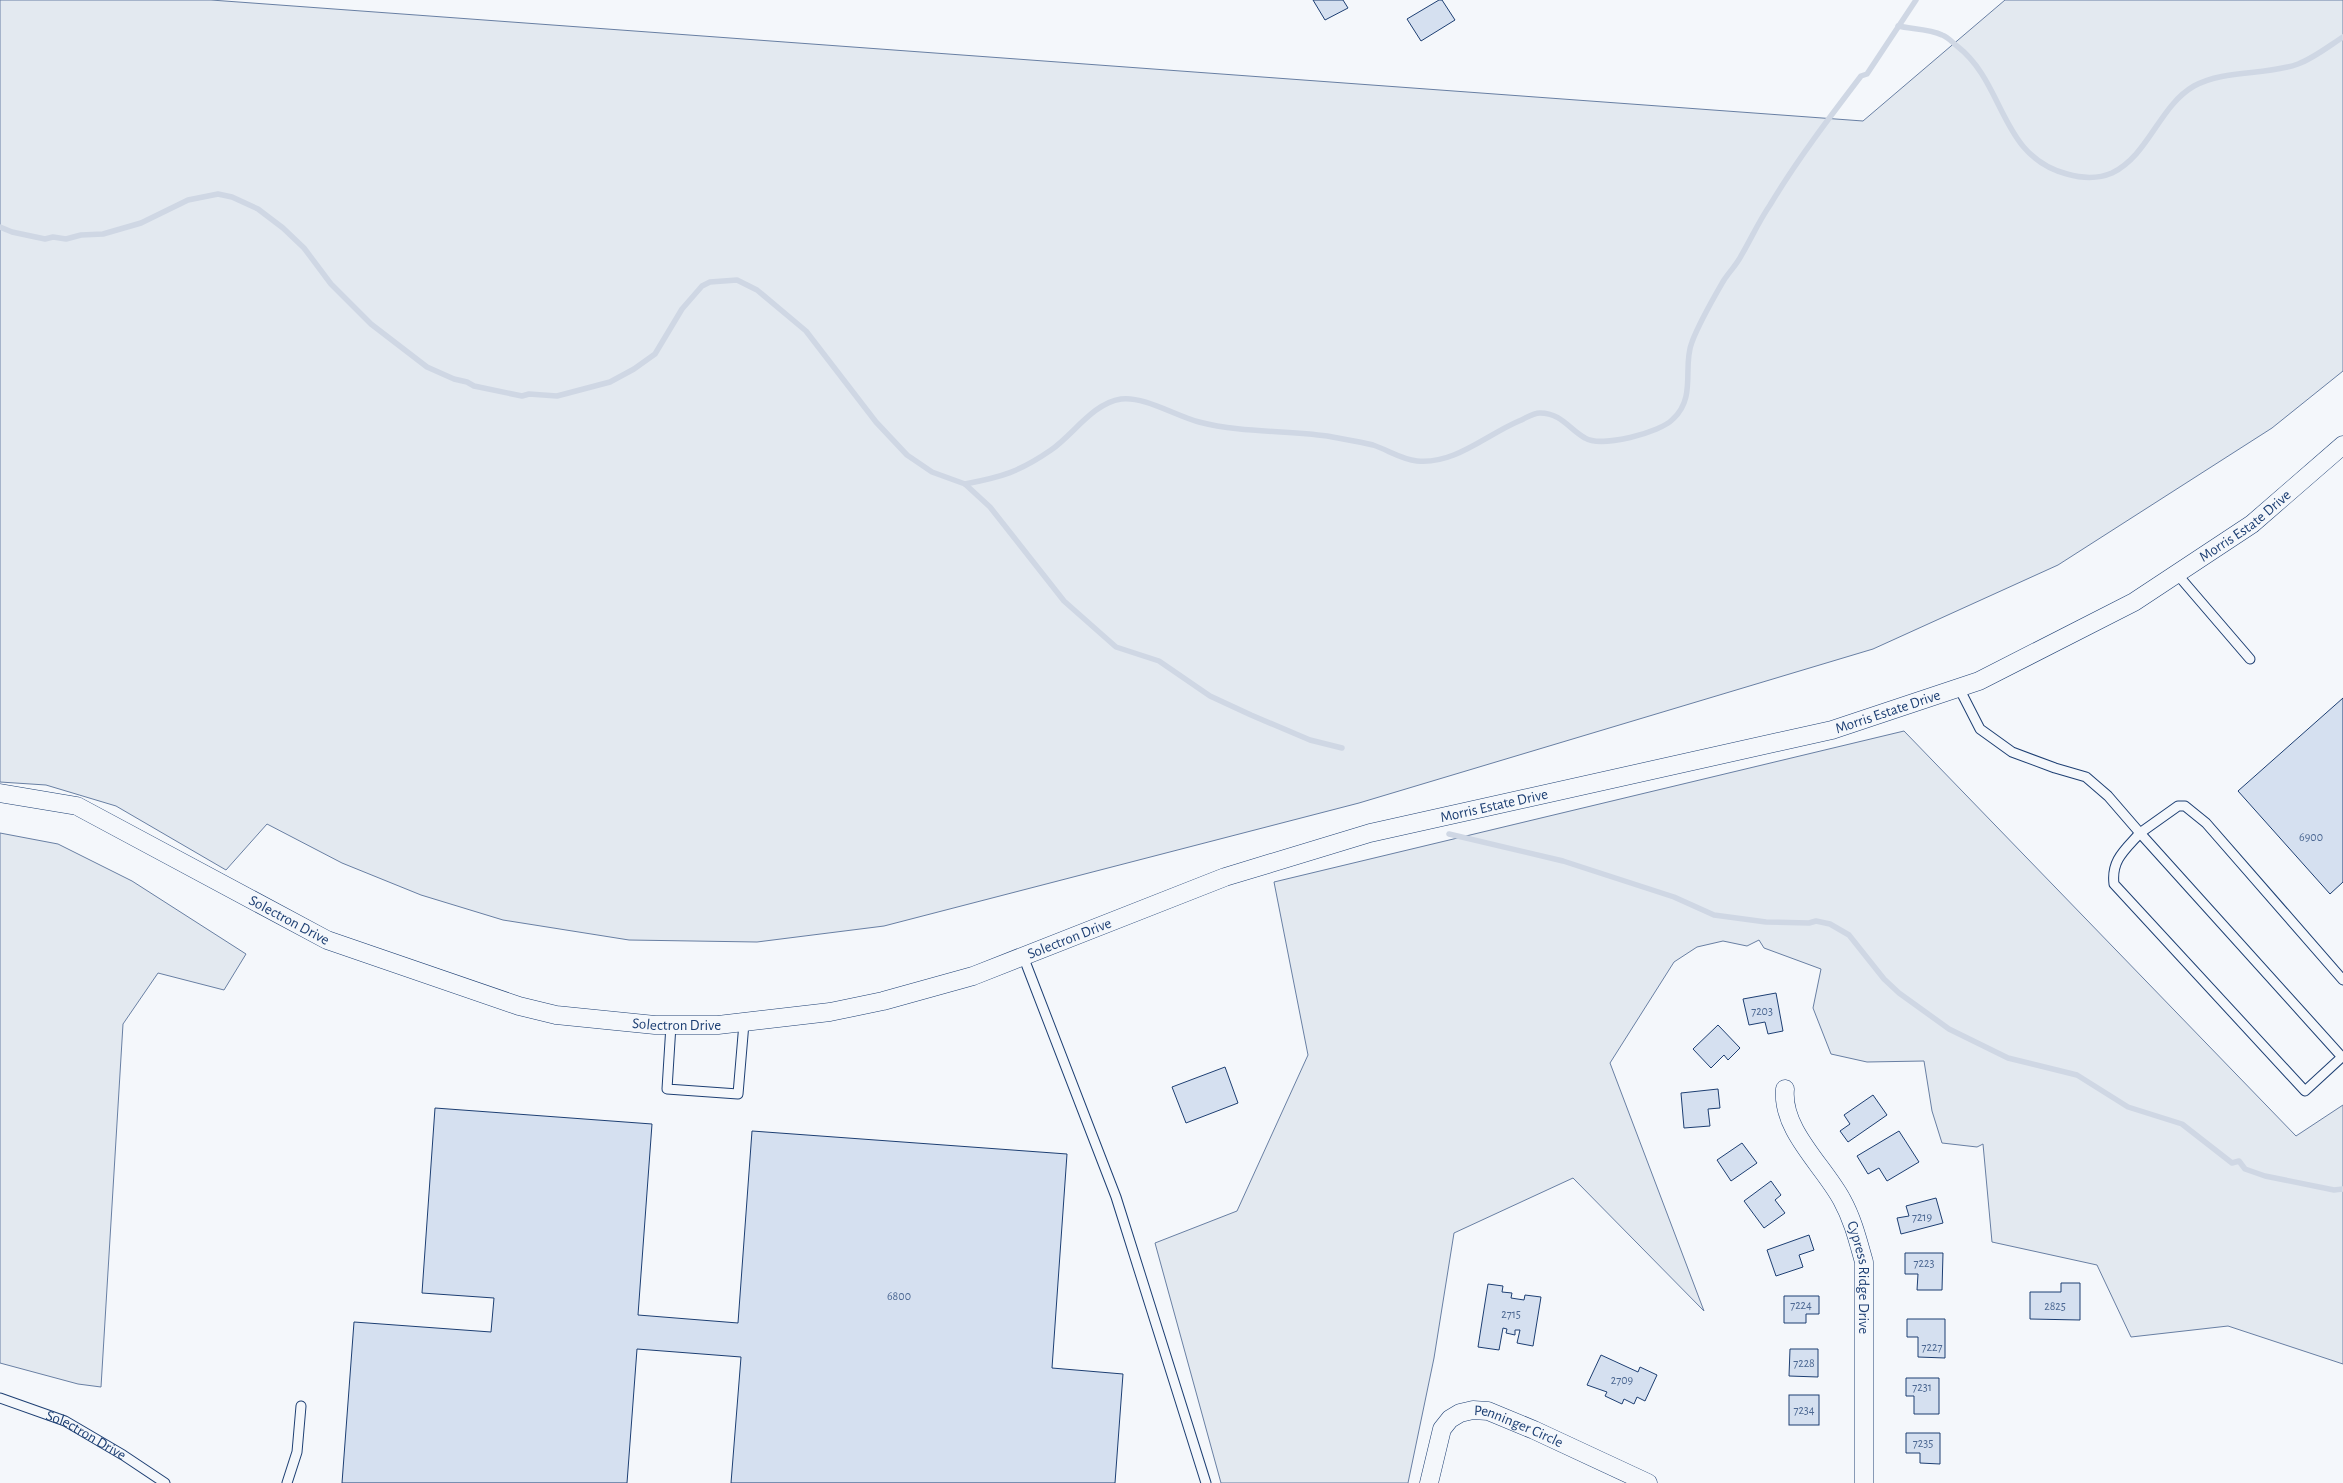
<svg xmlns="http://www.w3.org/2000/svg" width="2343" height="1483" font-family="'Alegreya Sans',sans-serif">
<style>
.green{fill:#e3e9f0;stroke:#687fa3}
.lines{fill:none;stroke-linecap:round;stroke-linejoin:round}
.stream{stroke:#cfd7e4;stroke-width:5.5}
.building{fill:#d5e0f0;stroke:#1d3f73}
.service-casing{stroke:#1d3f73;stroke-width:11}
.minor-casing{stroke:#1d3f73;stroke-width:19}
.service{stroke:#f4f7fb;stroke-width:9}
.minor{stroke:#f4f7fb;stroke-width:18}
.labels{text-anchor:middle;stroke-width:4;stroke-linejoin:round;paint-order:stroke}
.number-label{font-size:12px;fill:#4b6792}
.street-label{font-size:15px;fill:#1d3f73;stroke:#f4f7fb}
</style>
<rect width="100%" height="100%" fill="#f4f7fb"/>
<!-- green -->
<g class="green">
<polygon points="0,0 211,0 1863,121 2005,0 2343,0 2343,371 2272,428 2058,565 1873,649 1359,803 884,926 757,942 629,940 503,920 421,895 342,863 267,824 226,870 116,806 46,785 0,782"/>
<polygon points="1904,731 2296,1136 2343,1105 2343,1364 2228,1326 2131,1337 2097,1265 1992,1242 1983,1144 1977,1147 1942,1143 1932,1111 1924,1061 1867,1062 1831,1054 1813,1008 1821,969 1764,948 1759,940 1747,946 1723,941 1697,947 1674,962 1610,1063 1704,1311 1573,1178 1454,1233 1434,1358 1408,1483 1221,1483 1155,1243 1237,1211 1308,1055 1274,882"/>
<polygon points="0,833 58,844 132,881 246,954 224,990 158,973 123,1024 101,1387 78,1384 0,1363"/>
</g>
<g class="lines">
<!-- stream -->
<g class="stream">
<path d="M1898 26C1911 29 1930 29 1942 35 1948 37 1953 43 1957 46 2006 84 1999 156 2067 174 2081 178 2098 179 2112 173 2149 155 2159 106 2194 86 2225 69 2265 76 2298 64 2314 58 2329 46 2343 37"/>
<polyline points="0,227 12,232 45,239 53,237 66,239 81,235 103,234 141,223 188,200 218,194 232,197 258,209 283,228 304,248 331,284 371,324 427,367 454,379 467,382 474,386 522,396 529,394 557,396 610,382 634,369 655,354 682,309 702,286 710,282 737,280 757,290 806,331 876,422 907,455 932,472 965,484 990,507 1064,601 1116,647 1159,661 1210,696 1251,715 1310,740 1342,748"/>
<path d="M965 484C1002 477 1019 472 1051 450 1073 435 1093 403 1121 399 1144 396 1176 416 1199 422 1241 433 1285 430 1327 436 1342 439 1358 441 1373 445 1388 450 1401 459 1417 461 1454 465 1486 435 1519 421 1526 418 1533 413 1540 413 1561 413 1569 429 1585 438 1601 448 1660 433 1673 419 1697 397 1682 366 1692 342 1700 321 1713 299 1724 280 1730 271 1737 264 1741 256 1751 239 1759 221 1770 205 1797 160 1829 118 1861 76L1867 74 1916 0"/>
<polyline points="1449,834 1563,861 1674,897 1714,915 1766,922 1809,923 1816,921 1830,924 1849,935 1884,979 1899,993 1949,1029 2008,1058 2077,1075 2128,1107 2182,1124 2232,1163 2239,1161 2245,1169 2265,1176 2334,1190 2343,1189"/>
</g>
</g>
<!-- building -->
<g class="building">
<polygon points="1313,0 1343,0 1348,8 1325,20"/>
<polygon points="1439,0 1442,0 1455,20 1421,41 1407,19"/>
<polygon points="2343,698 2343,882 2330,894 2238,791"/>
<polygon points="1776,993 1783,1031 1768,1034 1765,1022 1749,1025 1743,999"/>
<polygon points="1718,1025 1740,1048 1728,1060 1724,1055 1711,1068 1693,1049"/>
<polygon points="1225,1067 1238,1103 1186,1123 1172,1087"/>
<polygon points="1718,1089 1720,1108 1708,1109 1710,1126 1684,1128 1681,1093"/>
<polygon points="1873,1095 1887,1115 1848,1142 1840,1131 1850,1124 1844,1115"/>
<polygon points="435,1108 652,1124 638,1315 738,1323 752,1131 1067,1154 1052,1368 1123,1374 1115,1483 731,1483 741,1357 637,1349 627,1483 342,1483 354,1322 491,1332 494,1298 422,1293"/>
<polygon points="1899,1131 1919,1162 1887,1181 1879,1168 1868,1174 1857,1156"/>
<polygon points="1742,1143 1757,1163 1731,1181 1717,1160"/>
<polygon points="1771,1181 1781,1195 1775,1200 1785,1213 1764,1228 1744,1201"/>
<polygon points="1936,1198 1943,1223 1901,1234 1897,1218 1909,1216 1906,1206"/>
<polygon points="1809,1235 1814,1250 1799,1255 1803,1267 1776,1276 1767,1250"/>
<polygon points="1905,1253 1943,1253 1942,1290 1917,1290 1918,1274 1905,1274"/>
<polygon points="2061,1283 2080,1283 2080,1320 2030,1319 2030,1292 2061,1292"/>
<polygon points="1488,1284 1503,1286 1502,1292 1512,1293 1511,1298 1524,1300 1525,1295 1541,1297 1533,1346 1517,1343 1520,1330 1515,1330 1515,1335 1506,1333 1507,1329 1503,1328 1499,1350 1478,1347"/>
<polygon points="1784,1296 1819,1296 1819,1314 1806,1314 1806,1323 1784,1323"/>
<polygon points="1907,1319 1945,1319 1945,1358 1918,1357 1918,1337 1907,1337"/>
<polygon points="1790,1349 1818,1349 1818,1377 1789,1376"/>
<polygon points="1601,1355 1638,1372 1640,1367 1657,1375 1645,1401 1637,1397 1634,1404 1624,1399 1622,1404 1605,1396 1607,1392 1587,1385"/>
<polygon points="1906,1378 1939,1378 1939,1414 1914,1414 1914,1396 1906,1396"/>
<rect x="1789" y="1395" width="30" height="30"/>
<polygon points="1906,1433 1940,1433 1940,1464 1920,1463 1920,1453 1906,1453"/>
</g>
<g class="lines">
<!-- service casing -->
<g class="service-casing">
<g id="service">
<polyline points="2177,574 2250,659"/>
<polyline points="1959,688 1980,729 2012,752 2055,768 2086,777 2108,796 2140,833 2178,806 2185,806 2206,823 2343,980"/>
<polyline points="1023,956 1116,1197 1206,1483"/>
<polyline points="671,1025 667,1089 738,1094 744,1023"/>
<path d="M2342 1057 2140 833C2125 850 2111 860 2114 884L2305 1091 2343 1056"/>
<path id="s1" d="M0 1398 65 1421 123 1455 165 1483"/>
<polyline points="287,1483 297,1452 301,1406"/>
</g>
</g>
<!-- minor casing -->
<g class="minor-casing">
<g id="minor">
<path id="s2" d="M0 793 77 806 327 940 519 1006 556 1015 655 1025H718L830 1012 883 1001 973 976 1225 877 1370 833 1832 730 1979 681 2134 602 2252 524 2343 445"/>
<path id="s3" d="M1785 1089C1781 1130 1824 1166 1842 1200 1853 1220 1858 1241 1864 1262V1483"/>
<path id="s4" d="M1429 1483 1442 1429 1450 1419 1460 1413 1473 1410 1488 1411 1534 1430 1648 1483"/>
</g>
</g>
<!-- service -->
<use href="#service" class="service"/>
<!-- minor -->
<use href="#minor" class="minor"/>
</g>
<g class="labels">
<!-- number labels -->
<g class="number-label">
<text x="2311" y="841">6900</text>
<text x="1762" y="1015">7203</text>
<text x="1922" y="1221">7219</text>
<text x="1924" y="1267">7223</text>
<text x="899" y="1300">6800</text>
<text x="1801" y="1309">7224</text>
<text x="2055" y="1310">2825</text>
<text x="1511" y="1318">2715</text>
<text x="1932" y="1351">7227</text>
<text x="1804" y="1367">7228</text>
<text x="1622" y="1384">2709</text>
<text x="1922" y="1391">7231</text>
<text x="1804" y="1414">7234</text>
<text x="1923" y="1447">7235</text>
</g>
<!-- street labels -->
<g class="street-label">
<text dy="5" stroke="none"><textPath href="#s2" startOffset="2385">Morris Estate Drive</textPath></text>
<text dy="5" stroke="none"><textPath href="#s2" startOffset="1980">Morris Estate Drive</textPath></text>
<text dy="5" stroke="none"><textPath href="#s2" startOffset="1575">Morris Estate Drive</textPath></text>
<text dy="5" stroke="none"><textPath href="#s2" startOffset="319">Solectron Drive</textPath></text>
<text dy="5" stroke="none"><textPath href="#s2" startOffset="1129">Solectron Drive</textPath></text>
<text dy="5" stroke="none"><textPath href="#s2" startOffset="724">Solectron Drive</textPath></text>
<text dy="5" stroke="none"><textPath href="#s3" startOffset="208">Cypress Ridge Drive</textPath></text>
<text dy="5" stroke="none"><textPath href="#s4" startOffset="142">Penninger Circle</textPath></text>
<text dy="5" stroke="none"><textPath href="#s1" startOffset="94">Solectron Drive</textPath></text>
</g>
</g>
</svg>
